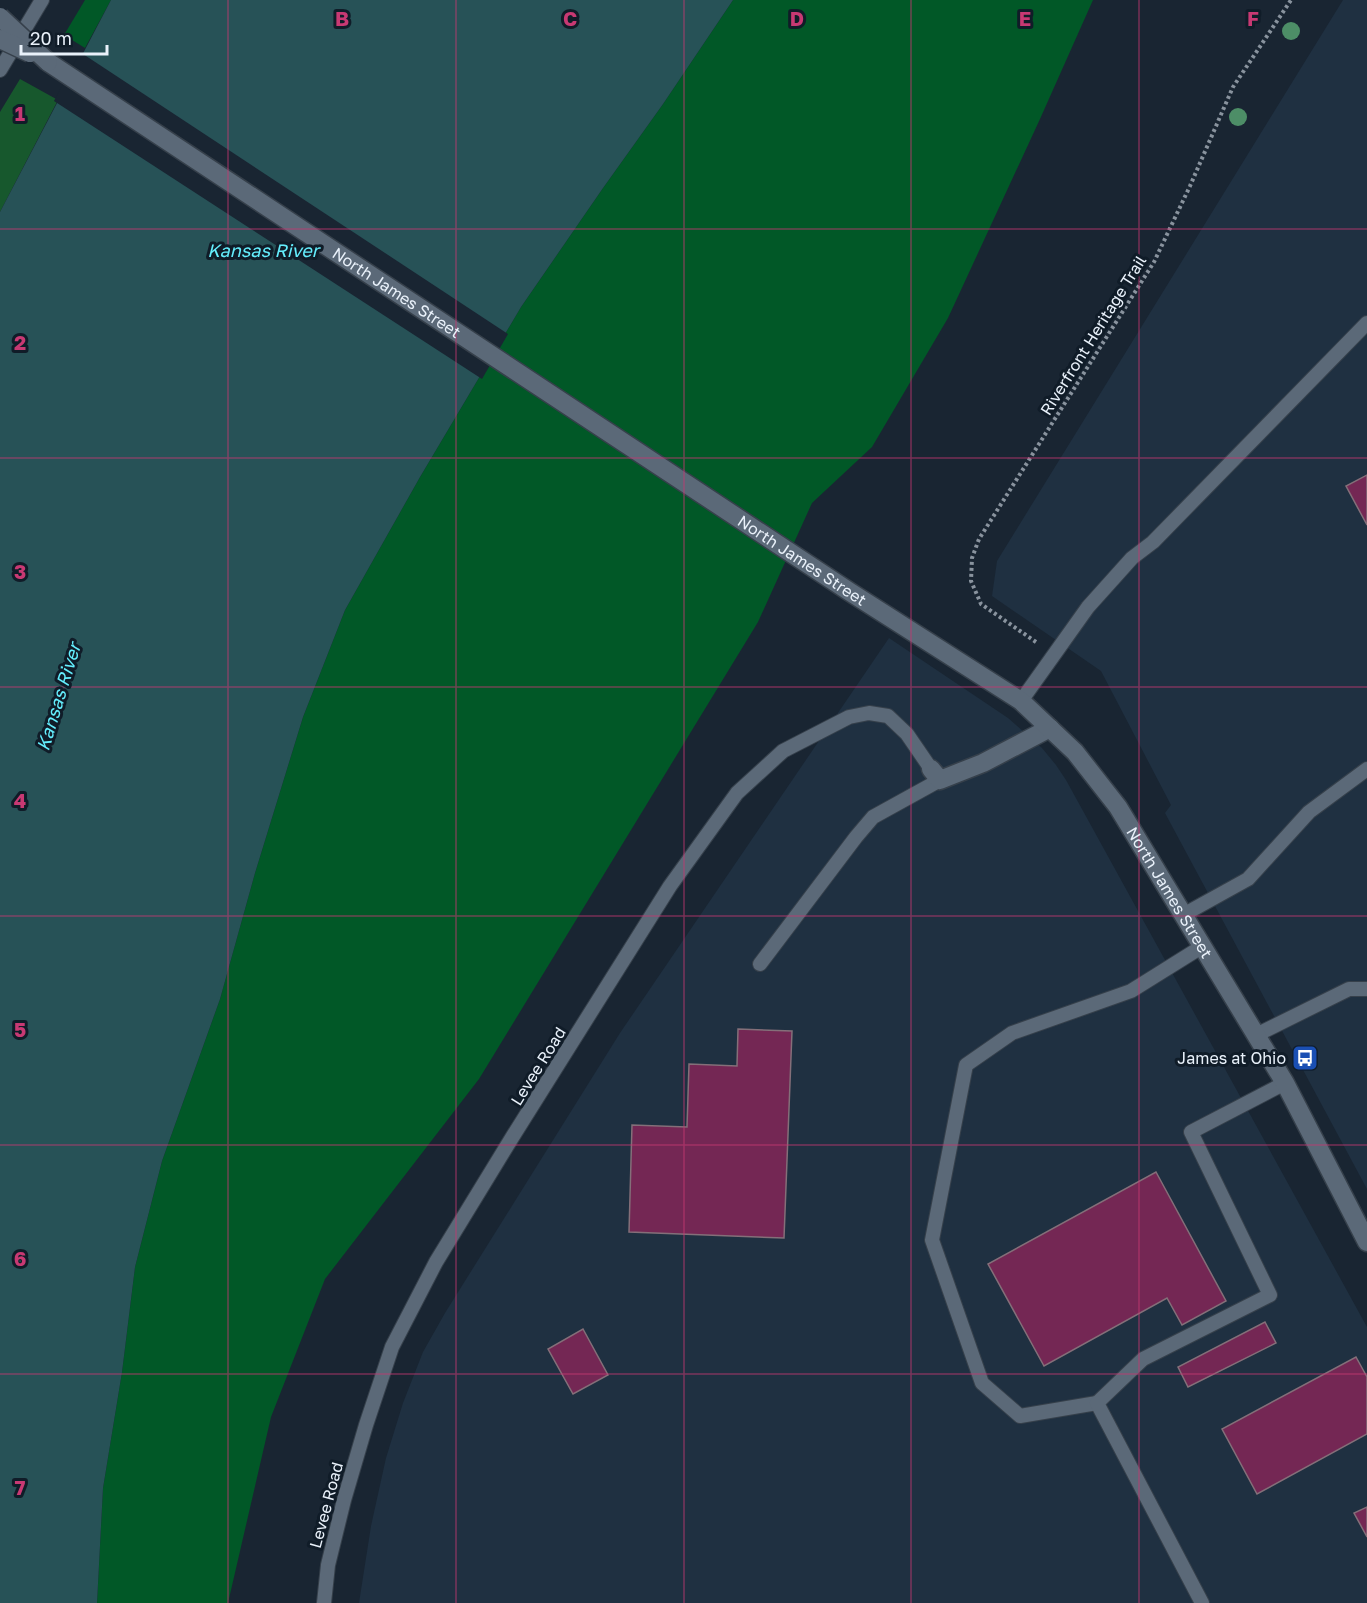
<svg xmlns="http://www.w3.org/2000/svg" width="1367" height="1603" font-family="'Golos Text',sans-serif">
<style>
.built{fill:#1f3041}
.green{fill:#015827}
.forest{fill:#17582d}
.water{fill:#275257}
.pier{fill:#192532}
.building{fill:#742754;stroke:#846f79;stroke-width:1.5}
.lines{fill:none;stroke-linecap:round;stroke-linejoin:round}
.service-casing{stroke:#36404b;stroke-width:16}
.minor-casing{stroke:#36404b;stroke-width:21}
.secondary-casing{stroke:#36404b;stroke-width:21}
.path{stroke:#89939e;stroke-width:4;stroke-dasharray:3 3;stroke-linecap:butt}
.service{stroke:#5b6978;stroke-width:14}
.minor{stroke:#5b6978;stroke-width:18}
.secondary{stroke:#5b6978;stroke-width:18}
.secondary-bridge-casing{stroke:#36404b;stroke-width:21;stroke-linecap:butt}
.secondary-bridge{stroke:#5b6978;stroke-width:18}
.tree{fill:#4d8e67}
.grid{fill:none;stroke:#c83973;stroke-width:1.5;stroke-opacity:0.55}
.labels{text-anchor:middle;stroke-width:6;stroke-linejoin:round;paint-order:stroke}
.street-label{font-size:16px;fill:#e9f1fa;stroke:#101c28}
.poi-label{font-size:16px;fill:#e9f1fa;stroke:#101c28;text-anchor:end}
.water-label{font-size:18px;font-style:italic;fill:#64eefd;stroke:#101c28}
.grid-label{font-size:20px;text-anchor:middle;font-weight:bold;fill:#c83973;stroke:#101c28;stroke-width:6;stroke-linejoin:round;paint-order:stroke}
</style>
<rect width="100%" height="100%" fill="#192532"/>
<!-- built -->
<g class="built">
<polygon points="1343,0 1367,0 1367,1189 1165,813 1171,805 1101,671 992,596 997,561"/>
<polygon points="889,638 1008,718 1042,748 1056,765 1066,780 1367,1327 1367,1603 359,1603 371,1526 386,1458 403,1403 423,1352 445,1313 620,1033"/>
</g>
<!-- green -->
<g class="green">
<polygon points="85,0 111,0 85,48 64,35"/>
<polygon points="733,0 1093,0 1040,119 948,318 872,447 812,503 758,622 479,1079 325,1279 271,1417 228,1603 97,1603 103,1488 122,1372 135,1267 162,1161 220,999 255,873 303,717 345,610 420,477 521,307 603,188 663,104"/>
</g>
<!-- forest -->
<polygon class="forest" points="20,79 58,100 0,212 0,112"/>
<!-- water -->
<polygon class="water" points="111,0 733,0 663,104 603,188 521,307 420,477 345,610 303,717 255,873 220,999 162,1161 135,1267 122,1372 103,1488 97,1603 0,1603 0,212"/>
<!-- pier -->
<polygon class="pier" points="80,52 508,334 482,379 54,101"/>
<!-- building -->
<g class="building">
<polygon points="1367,475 1367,525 1346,486"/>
<polygon points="738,1029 792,1031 784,1238 629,1232 632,1125 687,1127 689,1064 737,1066"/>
<polygon points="1156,1172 1226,1301 1182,1325 1167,1298 1044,1366 988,1264"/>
<polygon points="1265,1322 1276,1343 1188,1387 1178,1367"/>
<polygon points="583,1329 608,1375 573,1394 548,1349"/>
<polygon points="1356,1357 1367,1377 1367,1434 1257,1494 1222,1429"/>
<polygon points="1367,1507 1367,1537 1354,1513"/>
</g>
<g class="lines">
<!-- service casing -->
<g class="service-casing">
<g id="service">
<polyline points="0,70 42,0"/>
<polyline points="1021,701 1088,607 1132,558 1153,542 1367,323"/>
<polyline points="1183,915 1248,879 1309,812 1367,769"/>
<polyline points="760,964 856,837 873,817 940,780"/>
<polyline points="1256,1035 1349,989 1367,989"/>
<polyline points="1097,1403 1020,1416 982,1383 932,1240 966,1065 1012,1033 1131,991 1203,946"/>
<polyline points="324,1603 328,1565 344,1500 366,1425 392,1347 436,1262 513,1136 670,886 737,793 783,751 849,717 869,713 888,716 907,734 931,769"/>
<polyline points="1202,1603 1097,1403 1143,1359 1270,1295 1191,1132 1285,1083"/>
</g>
</g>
<!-- minor casing -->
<g class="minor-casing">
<polyline id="minor" points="931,769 940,780 983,763 1050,728"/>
</g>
<!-- secondary casing -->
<g class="secondary-casing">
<g id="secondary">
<path id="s1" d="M48 62 850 592 1021 701 1075 752 1118 807 1285 1083 1367 1242"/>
</g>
</g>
<!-- path -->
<polyline class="path" points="1036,642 981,604 971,581 972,558 979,539 1154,262 1190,186 1233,87 1291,0"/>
<!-- service -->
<use href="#service" class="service"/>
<!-- minor -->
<use href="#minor" class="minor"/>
<!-- secondary -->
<use href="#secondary" class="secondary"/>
<!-- secondary-bridge casing -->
<g class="secondary-bridge-casing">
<g id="secondary-bridge">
<polyline points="0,17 48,62"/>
<polyline points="0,39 30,53"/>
</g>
</g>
<!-- secondary-bridge -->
<use href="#secondary-bridge" class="secondary-bridge"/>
</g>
<!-- trees -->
<g class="tree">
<circle cx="1291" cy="31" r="9"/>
<circle cx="1238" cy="117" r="9"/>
</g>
<!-- grid -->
<path class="grid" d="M228 0V1603M456 0V1603M684 0V1603M911 0V1603M1139 0V1603M0 229H1367M0 458H1367M0 687H1367M0 916H1367M0 1145H1367M0 1374H1367"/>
<!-- icons -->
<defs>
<g id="bus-square" transform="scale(1.35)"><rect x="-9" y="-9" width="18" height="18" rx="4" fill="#1a4fb4" stroke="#101c28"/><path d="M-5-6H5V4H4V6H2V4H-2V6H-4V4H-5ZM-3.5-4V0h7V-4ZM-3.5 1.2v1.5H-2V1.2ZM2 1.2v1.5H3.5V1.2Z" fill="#fff"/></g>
</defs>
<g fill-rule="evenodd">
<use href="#bus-square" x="1305" y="1058"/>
</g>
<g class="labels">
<!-- street labels -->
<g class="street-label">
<text dy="6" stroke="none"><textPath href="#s1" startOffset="418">North James Street</textPath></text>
<text transform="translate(1093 335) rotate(-58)" y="6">Riverfront Heritage Trail</text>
<text dy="6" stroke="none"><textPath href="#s1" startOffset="904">North James Street</textPath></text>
<text dy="6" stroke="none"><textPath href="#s1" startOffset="1408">North James Street</textPath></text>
<text transform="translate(538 1066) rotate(-58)" y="6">Levee Road</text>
<text transform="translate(326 1505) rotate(-75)" y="6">Levee Road</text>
</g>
<!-- poi labels -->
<g class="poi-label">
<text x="1286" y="1064">James at Ohio</text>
</g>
<!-- water labels -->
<g class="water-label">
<text x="263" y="257">Kansas River</text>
<text transform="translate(59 697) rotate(-73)" y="6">Kansas River</text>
</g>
</g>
<g class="grid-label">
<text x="342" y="26">B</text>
<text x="570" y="26">C</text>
<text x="797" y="26">D</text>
<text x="1025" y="26">E</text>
<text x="1253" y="26">F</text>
<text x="20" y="121">1</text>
<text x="20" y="350">2</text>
<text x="20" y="579">3</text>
<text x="20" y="808">4</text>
<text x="20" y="1037">5</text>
<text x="20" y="1266">6</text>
<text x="20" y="1495">7</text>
</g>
<!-- scale -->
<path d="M21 45v9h86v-9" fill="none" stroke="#e9f1fa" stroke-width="3"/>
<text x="30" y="45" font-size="18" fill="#e9f1fa" stroke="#101c28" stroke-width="4.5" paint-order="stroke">20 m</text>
</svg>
